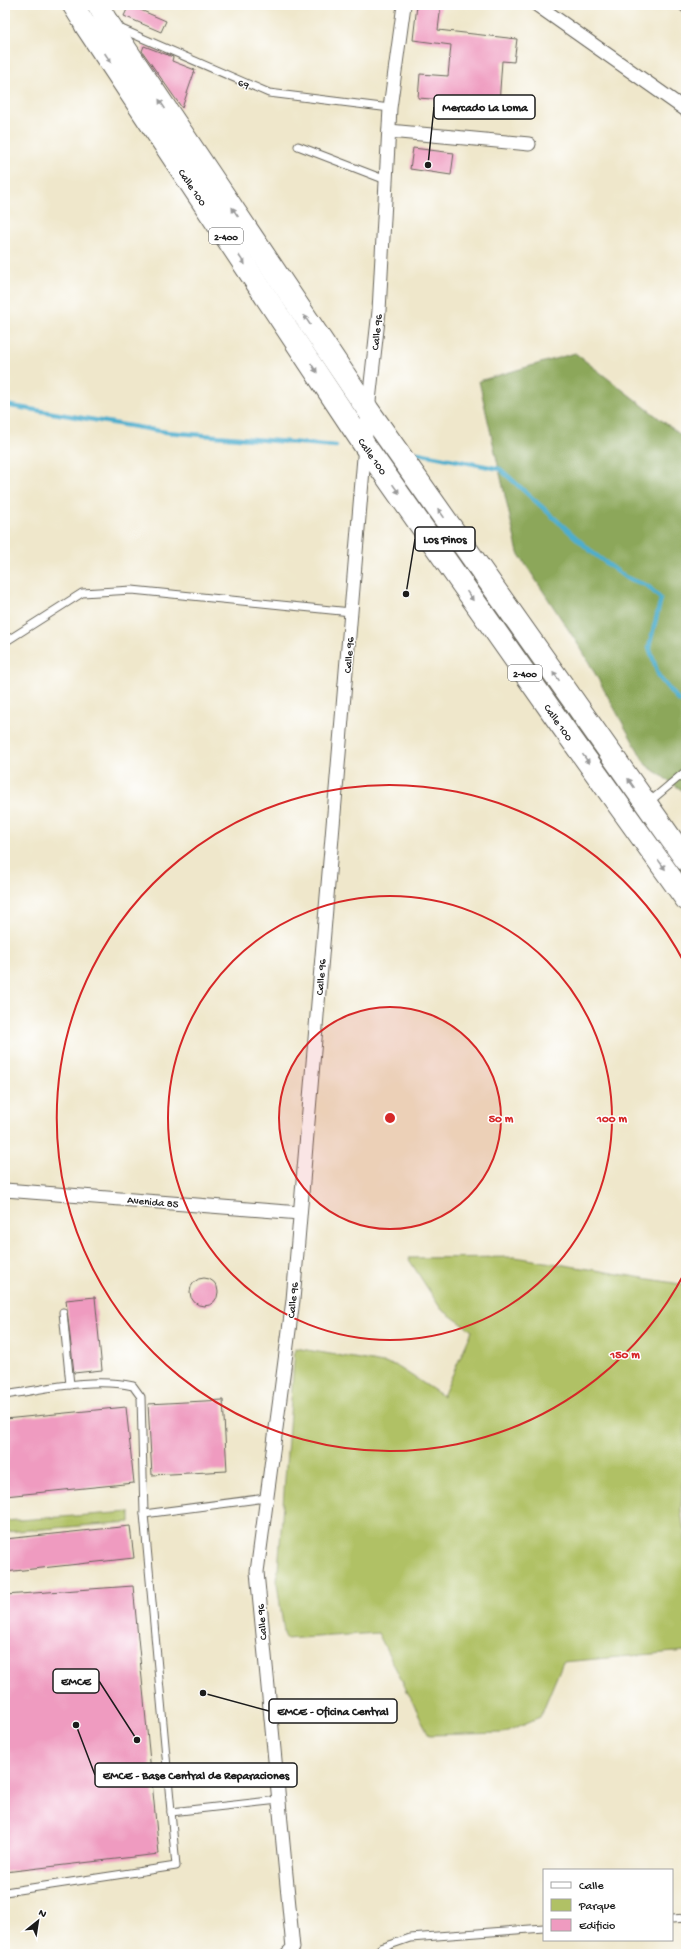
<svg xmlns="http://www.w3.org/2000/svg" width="691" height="1959" font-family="'Gochi Hand',sans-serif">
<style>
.green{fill:#b0c165;stroke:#666e40}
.forest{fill:#8ca75a;stroke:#54623b}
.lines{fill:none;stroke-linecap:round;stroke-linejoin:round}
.stream{stroke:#4eaecd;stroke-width:4.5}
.building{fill:#ef9bc0}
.service-casing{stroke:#666359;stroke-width:9}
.minor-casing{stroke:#666359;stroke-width:15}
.primary-casing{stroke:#666359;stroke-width:23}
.trunk-casing{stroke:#666359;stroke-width:24}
.service{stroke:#fff;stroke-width:7}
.minor{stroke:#fff;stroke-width:13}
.primary{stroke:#fff;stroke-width:21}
.trunk{stroke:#fff;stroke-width:22}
.oneway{fill:#999}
.ring{fill:none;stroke:#d62828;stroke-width:2}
.labels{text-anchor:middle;stroke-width:3;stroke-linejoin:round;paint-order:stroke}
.shield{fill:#fff;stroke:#606060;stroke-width:1}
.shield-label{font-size:10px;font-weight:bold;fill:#1c1c1c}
.street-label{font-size:11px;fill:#1c1c1c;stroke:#fff}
.centre{fill:#d62828;stroke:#fff;stroke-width:2}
.ring-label{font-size:12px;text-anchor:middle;font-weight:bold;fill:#d62828;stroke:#fff;stroke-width:3;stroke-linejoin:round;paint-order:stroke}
.leader{fill:none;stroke:#1c1c1c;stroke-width:1.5}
.callout-dot{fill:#1c1c1c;stroke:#fff;stroke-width:1.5}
.callout{fill:#fff;stroke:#1c1c1c;stroke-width:1.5}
.callout-label{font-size:12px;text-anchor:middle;font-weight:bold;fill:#1c1c1c}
</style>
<rect width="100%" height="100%" fill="#fff"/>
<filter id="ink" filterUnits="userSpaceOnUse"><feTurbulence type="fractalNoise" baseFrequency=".025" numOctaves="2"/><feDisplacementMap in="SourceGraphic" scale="8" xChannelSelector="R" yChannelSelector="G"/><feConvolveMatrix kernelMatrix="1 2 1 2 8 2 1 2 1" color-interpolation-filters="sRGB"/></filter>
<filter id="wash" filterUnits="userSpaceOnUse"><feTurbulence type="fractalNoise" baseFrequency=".012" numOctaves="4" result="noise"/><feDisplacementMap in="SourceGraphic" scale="16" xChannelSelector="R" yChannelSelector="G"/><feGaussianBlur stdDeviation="0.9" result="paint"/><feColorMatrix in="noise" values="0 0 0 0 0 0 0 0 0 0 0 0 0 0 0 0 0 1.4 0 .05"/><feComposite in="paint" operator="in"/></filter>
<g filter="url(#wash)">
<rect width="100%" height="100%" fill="#efe7cb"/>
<!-- green -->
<g class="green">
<polygon points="373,432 686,875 686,883 372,440"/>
<polygon points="515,1257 686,1285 686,1394 681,1510 686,1547 686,1651 563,1662 540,1717 503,1733 429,1735 378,1633 285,1639 277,1583 295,1348 395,1365 443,1396 472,1331 441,1309 408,1258"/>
<polygon points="130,1512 130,1522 5,1532 5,1521"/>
</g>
<!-- forest -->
<polygon class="forest" points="575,353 686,439 686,793 646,765 583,652 518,553 479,381"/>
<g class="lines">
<!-- stream -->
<g class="stream">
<polyline points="5,405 166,432 336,446"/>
<polyline points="418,453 500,469 593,553 625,577 648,586 661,599 649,647 659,677 678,700 686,704"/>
</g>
</g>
<g id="blocks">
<!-- building -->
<g class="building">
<polygon points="129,5 166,21 161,32 124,16"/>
<polygon points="417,5 441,5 438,30 517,39 514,62 502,61 499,104 418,98 420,74 448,76 451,45 413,40"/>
<polygon points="144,46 173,57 172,61 195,70 182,108 142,51"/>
<polygon points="413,148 454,153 451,175 410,169"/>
<circle cx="204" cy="1292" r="14"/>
<polygon points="95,1297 102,1370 74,1373 66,1300"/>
<polygon points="223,1400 227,1471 152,1475 148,1404"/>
<polygon points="126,1407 134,1483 5,1496 5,1419"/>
<polygon points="130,1526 134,1558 5,1572 5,1539"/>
<polygon points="133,1586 159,1854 5,1872 5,1595"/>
</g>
</g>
</g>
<g filter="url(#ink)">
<use href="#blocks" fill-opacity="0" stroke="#666359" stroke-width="1"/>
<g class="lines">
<!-- service casing -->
<g class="service-casing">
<g id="service">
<polyline points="119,28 269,93 390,108"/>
<polyline points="298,146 386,180"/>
<polyline points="5,642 82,593 132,590 351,612"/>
<polyline points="648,803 686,771"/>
<polyline points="63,1312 70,1385"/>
<path d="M5 1395C46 1389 91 1377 133 1386L141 1397 144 1514 176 1866 5 1892"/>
<polyline points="144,1514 266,1498"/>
<polyline points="171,1812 279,1800"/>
<polyline points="672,1919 686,1918"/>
<polyline points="375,1954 381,1948 410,1938 544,1928"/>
</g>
</g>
<!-- minor casing -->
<g class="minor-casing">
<g id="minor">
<polyline points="537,5 686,110"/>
<polyline points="685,5 686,6"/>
<polyline points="389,131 529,144"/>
<polyline points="5,1190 300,1213"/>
<polyline points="287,1954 293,1948 257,1572 293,1300 368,410 379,311 390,108 404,5"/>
</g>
</g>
<!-- primary casing -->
<g class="primary-casing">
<g id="primary">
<polyline points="73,5 86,26"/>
<polyline points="98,5 108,23"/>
</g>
</g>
<!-- trunk casing -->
<g class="trunk-casing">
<g id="trunk">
<polyline points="108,23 368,410 686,860"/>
<polyline points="86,26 365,446 562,726 686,899"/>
</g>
</g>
<!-- service -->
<use href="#service" class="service"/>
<!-- minor -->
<use href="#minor" class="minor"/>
<!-- primary -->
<use href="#primary" class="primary"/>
<!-- trunk -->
<use href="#trunk" class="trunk"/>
</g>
<!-- one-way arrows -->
<defs><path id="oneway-solid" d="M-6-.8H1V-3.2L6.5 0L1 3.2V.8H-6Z"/></defs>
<g class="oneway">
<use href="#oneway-solid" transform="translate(108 58) rotate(56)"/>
<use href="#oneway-solid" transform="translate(162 104) rotate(-124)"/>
<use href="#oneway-solid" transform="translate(235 212) rotate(-124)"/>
<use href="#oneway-solid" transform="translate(242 260) rotate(56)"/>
<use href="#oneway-solid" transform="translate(307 320) rotate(-124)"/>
<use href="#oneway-solid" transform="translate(314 368) rotate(56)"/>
<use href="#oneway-solid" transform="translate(396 489) rotate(55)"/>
<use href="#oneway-solid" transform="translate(441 513) rotate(-125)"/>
<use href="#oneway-solid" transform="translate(470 596) rotate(55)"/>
<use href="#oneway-solid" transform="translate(556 676) rotate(-125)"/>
<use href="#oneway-solid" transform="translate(586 759) rotate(54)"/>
<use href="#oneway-solid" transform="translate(631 783) rotate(-125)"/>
<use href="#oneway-solid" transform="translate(662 865) rotate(54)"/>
</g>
</g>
<!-- distance rings -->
<circle cx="390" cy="1118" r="111" fill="#d62828" fill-opacity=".12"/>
<g class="ring">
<circle cx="390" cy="1118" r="111"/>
<circle cx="390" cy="1118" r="222"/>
<path d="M685 1272A333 333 0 1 1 685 964"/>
</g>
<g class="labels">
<!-- shield labels -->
<g class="shield">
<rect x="209" y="228" width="34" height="16" rx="3"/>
<rect x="508" y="665" width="34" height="16" rx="3"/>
</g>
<g class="shield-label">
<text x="226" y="240">2-400</text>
<text x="525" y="677">2-400</text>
</g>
<!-- street labels -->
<g class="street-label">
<text transform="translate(244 83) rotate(24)" y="4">69</text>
<text transform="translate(193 187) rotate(56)" y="4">Calle 100</text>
<text transform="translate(376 332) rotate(-84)" y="4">Calle 96</text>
<text transform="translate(373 456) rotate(55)" y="4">Calle 100</text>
<text transform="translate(348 655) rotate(-85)" y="4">Calle 96</text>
<text transform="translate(559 722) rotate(55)" y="4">Calle 100</text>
<text transform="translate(320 977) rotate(-85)" y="4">Calle 96</text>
<text transform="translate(153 1201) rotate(5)" y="4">Avenida 85</text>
<text transform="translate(292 1300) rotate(-84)" y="4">Calle 96</text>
<text transform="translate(261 1622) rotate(-95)" y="4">Calle 96</text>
</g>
</g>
<circle cx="390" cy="1118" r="6" class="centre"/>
<g class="ring-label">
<text x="501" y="1122">50 m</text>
<text x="612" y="1122">100 m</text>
<text x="625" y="1358">150 m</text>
</g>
<!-- callouts -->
<path class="leader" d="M428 165L434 107M406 594L415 539M137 1740L99 1681M203 1693L269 1711M76 1725L95 1775"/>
<g class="callout-dot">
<circle cx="428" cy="165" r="4"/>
<circle cx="406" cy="594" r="4"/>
<circle cx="137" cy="1740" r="4"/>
<circle cx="203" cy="1693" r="4"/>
<circle cx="76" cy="1725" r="4"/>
</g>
<g class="callout">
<rect x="434" y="95" width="101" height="24" rx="4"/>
<rect x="415" y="527" width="60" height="24" rx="4"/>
<rect x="53" y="1669" width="46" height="24" rx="4"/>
<rect x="269" y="1699" width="128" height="24" rx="4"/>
<rect x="95" y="1763" width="202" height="24" rx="4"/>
</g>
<g class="callout-label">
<text x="485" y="111">Mercado La Loma</text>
<text x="445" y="543">Los Pinos</text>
<text x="76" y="1685">EMCE</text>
<text x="333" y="1715">EMCE - Oficina Central</text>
<text x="196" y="1779">EMCE - Base Central de Reparaciones</text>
</g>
<!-- margin -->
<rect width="691" height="1959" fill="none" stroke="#fff" stroke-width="20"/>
<!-- legend -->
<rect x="543" y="1869" width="130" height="72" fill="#ffffff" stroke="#a4a4a4"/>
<rect x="551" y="1882" width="20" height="6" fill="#ffffff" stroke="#a4a4a4"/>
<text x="579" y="1889" font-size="12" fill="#1c1c1c">Calle</text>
<rect x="551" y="1899" width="20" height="12" fill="#b0c165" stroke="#a4a4a4"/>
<text x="579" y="1909" font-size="12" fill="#1c1c1c">Parque</text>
<rect x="551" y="1919" width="20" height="12" fill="#ef9bc0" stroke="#a4a4a4"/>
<text x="579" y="1929" font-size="12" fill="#1c1c1c">Edificio</text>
<!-- north arrow -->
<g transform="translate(38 1921) rotate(30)" stroke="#ffffff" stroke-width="3" paint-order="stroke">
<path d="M0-3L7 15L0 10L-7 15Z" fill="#1c1c1c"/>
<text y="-6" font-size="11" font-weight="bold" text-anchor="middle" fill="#1c1c1c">N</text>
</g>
</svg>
